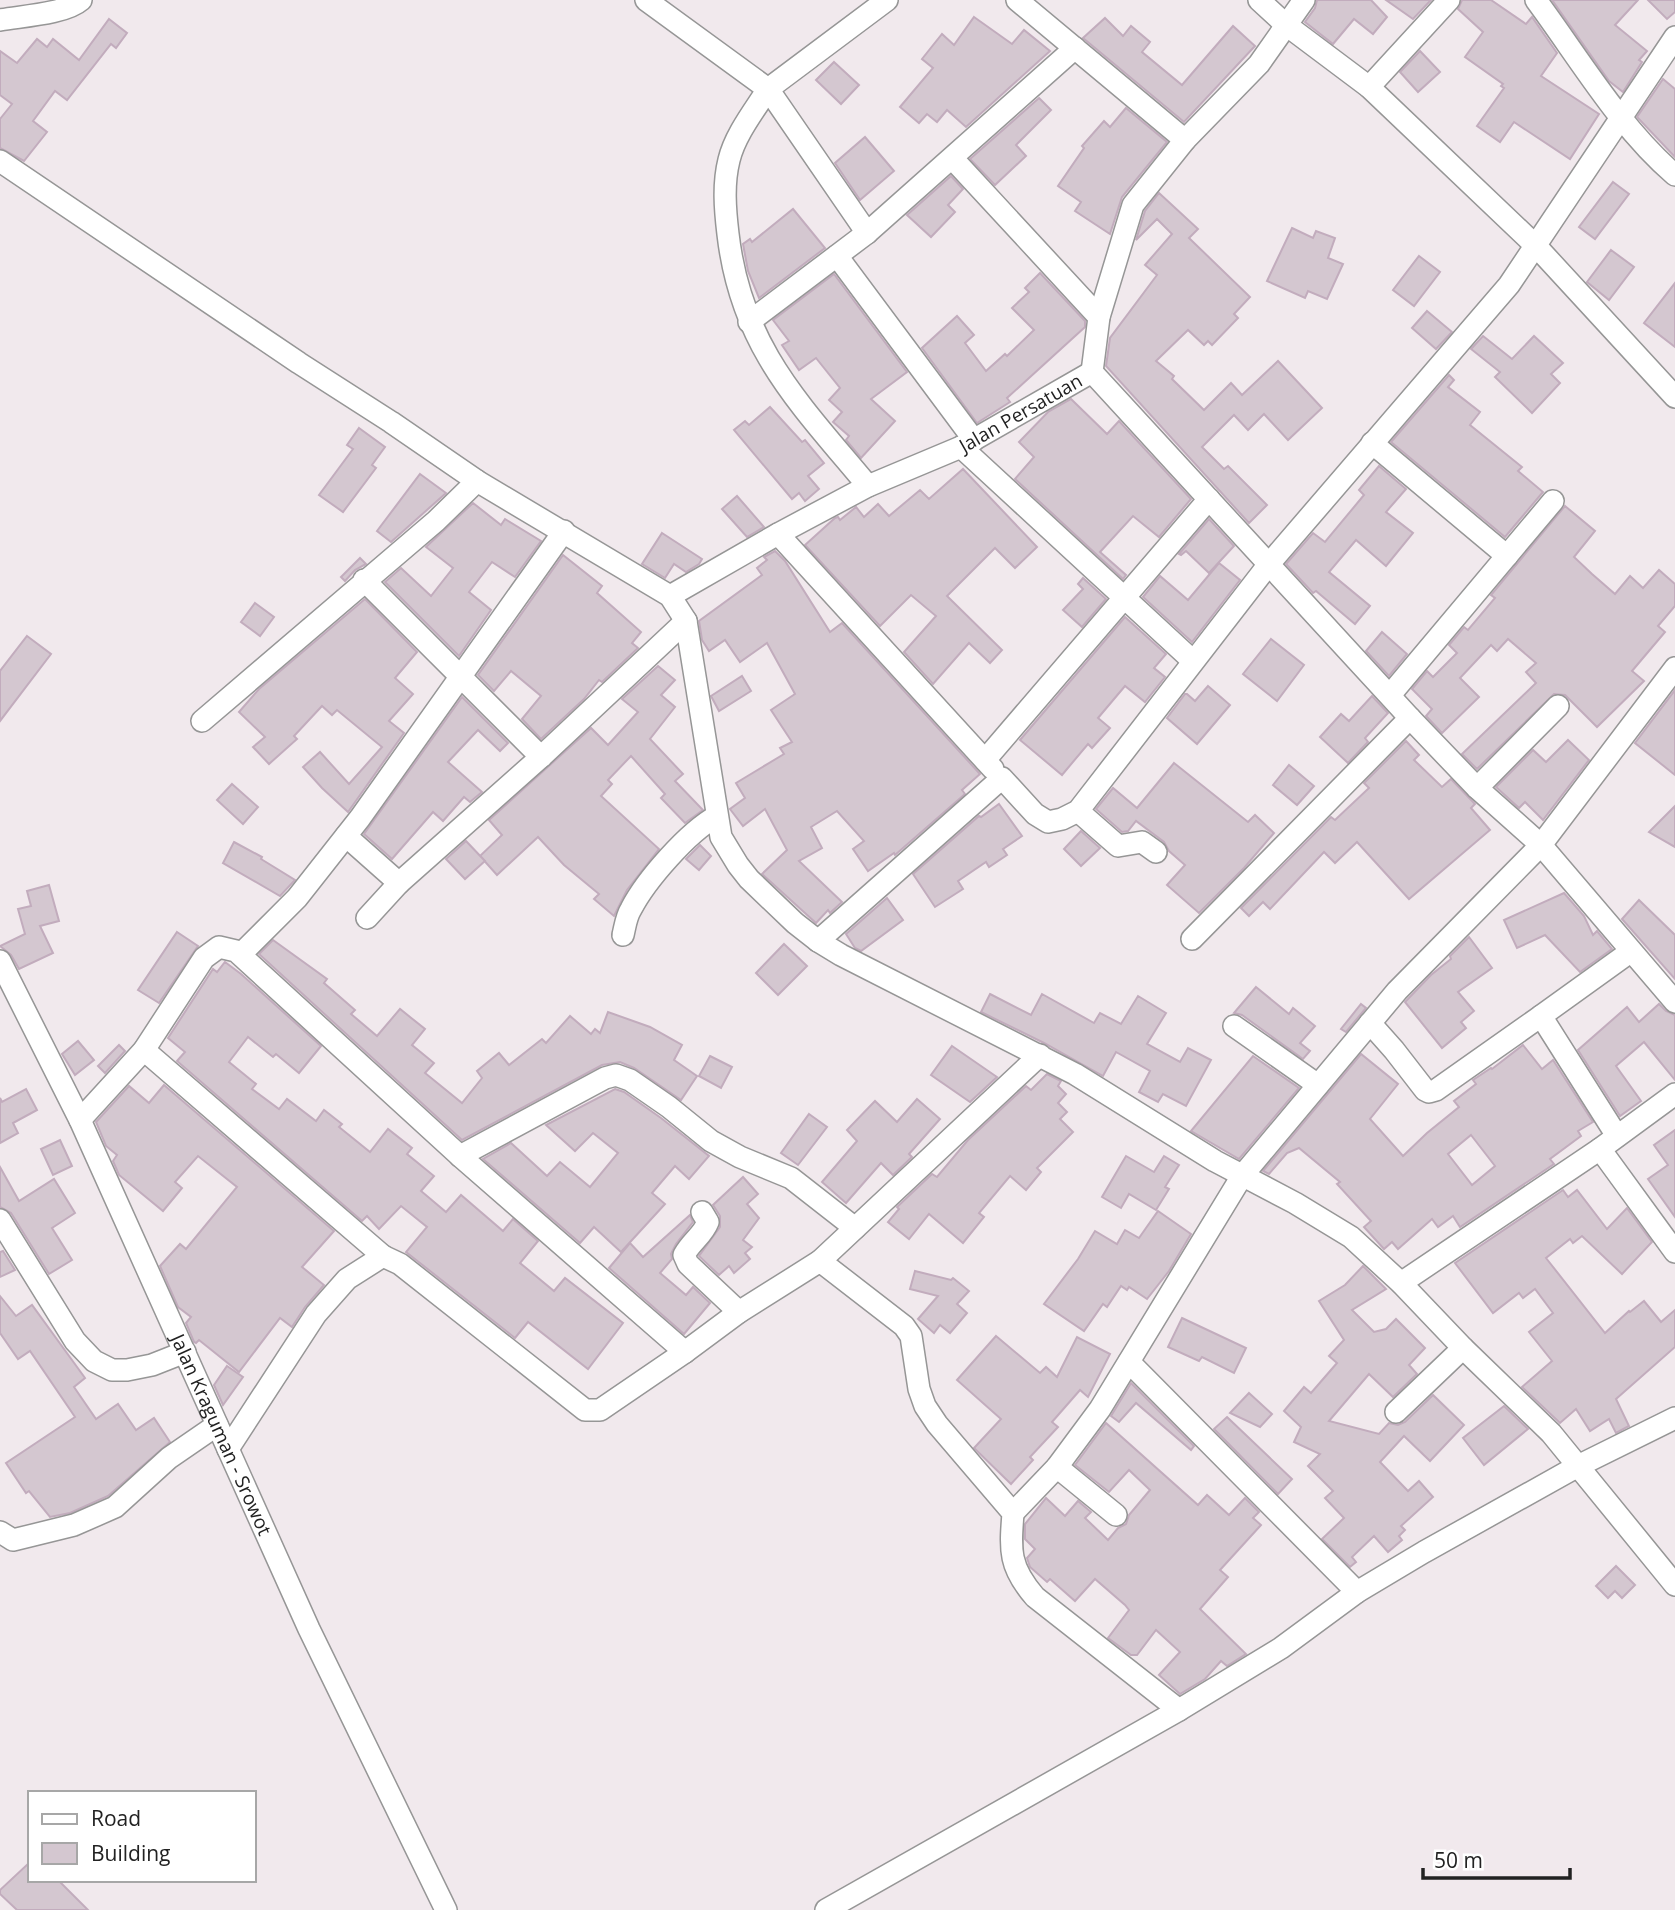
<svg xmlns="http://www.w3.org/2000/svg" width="1675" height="1910" font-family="'Open Sans',sans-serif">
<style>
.building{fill:#d4c7d0;stroke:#c2acbd;stroke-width:2;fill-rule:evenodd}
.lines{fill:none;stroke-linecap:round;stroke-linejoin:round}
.minor-casing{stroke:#969696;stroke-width:24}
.minor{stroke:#fff;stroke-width:21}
.labels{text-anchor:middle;stroke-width:6;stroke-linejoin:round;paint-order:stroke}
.street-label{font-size:19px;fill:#222;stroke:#fff}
</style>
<rect width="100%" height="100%" fill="#f1e9ed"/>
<!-- building -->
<g class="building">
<polygon points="1317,0 1371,0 1387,17 1373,34 1354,19 1333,44 1305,22 1315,8"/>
<polygon points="1386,0 1431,0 1413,19"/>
<polygon points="1462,0 1491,0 1526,24 1532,17 1557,53 1541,76 1599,114 1570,159 1514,122 1500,142 1477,126 1504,88 1501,86 1503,84 1465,57 1483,32 1458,9"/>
<polygon points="1552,0 1638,0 1615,25 1647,51 1639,60 1642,62 1623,92 1609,81"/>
<polygon points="1648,0 1675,0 1675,12 1667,19"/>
<polygon points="974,17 1012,44 1024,30 1050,51 966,127 947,110 937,122 927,114 919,123 900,107 933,68 922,59 942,34 954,45"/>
<polygon points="1105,18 1123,36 1131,26 1150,42 1142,52 1182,85 1233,26 1255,46 1184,122 1083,38"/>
<polygon points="109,19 127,33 116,48 111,44 67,100 55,91 33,121 47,132 24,161 0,148 0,119 12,104 0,95 0,51 17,63 37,39 47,47 53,39 79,60"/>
<polygon points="1420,51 1440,72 1418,92 1400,72"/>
<polygon points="834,62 859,85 841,104 816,80"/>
<polygon points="1663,79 1675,89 1675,157 1637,117"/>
<polygon points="1039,98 1051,110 1016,145 1026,156 995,185 970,159"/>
<polygon points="1126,108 1167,142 1122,197 1110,234 1075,211 1081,202 1058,186 1084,148 1082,146 1104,121 1110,127"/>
<polygon points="865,137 894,171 860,200 835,163"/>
<polygon points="951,176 963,189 948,205 955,212 931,237 907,215"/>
<polygon points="1613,182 1629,194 1595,239 1579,227"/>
<polygon points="1159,193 1198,229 1189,238 1250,297 1234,314 1238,318 1212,345 1208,341 1204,345 1188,330 1156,361 1174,376 1172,379 1204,410 1231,383 1242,395 1278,361 1322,408 1288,440 1264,414 1248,430 1234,415 1202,447 1224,469 1228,466 1267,505 1249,523 1106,366 1110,338 1157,275 1145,265 1172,234 1157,219 1136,240 1145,211"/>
<polygon points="793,209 825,248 759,298 748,271 743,244 750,239 752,242"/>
<polygon points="1292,228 1313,238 1316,231 1335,238 1328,258 1343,264 1327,299 1308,291 1305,298 1267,281"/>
<polygon points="1611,250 1634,267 1609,300 1587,282"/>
<polygon points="1419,256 1440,272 1414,306 1393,290"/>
<polygon points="1040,273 1085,321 1085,327 1007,398 1010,402 977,423 922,348 957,316 974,335 965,343 986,371 1005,354 1007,356 1034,330 1012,308 1029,292 1025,288"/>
<polygon points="834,274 907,372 871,399 895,421 861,458 846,440 849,436 833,422 842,412 829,400 840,388 816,358 799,370 782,345 789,341 773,320"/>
<polygon points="1675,283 1675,347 1644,323"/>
<polygon points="1427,311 1452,332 1436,349 1412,328"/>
<polygon points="1483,336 1512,359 1534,336 1563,363 1551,374 1560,383 1532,413 1495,377 1500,372 1471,349"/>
<polygon points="1449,375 1454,380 1448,387 1480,412 1470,425 1522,467 1518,471 1543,492 1505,537 1391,442"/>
<polygon points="1071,399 1107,434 1119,421 1191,499 1159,537 1133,516 1100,552 1126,575 1123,579 1015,479 1034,457 1019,442 1048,412"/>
<polygon points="770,407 802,442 805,440 824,463 808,476 819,489 805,501 799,493 792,499 734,430 745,421 749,425"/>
<polygon points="359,428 385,447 372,465 376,468 343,512 319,495 353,449 347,445"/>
<polygon points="1379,466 1406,489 1386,512 1413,533 1386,566 1356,540 1329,572 1370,606 1355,624 1316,591 1313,593 1286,564 1313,533 1325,542 1364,495 1359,490"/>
<polygon points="963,469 1037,547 1015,568 995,548 947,596 1002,650 990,663 969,643 933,684 904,652 936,616 911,595 880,626 805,545 835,518 838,517 840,520 856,507 864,517 878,504 889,516 920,490 929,499"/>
<polygon points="420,474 446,493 391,542 377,531"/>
<polygon points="737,496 764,527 747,537 722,509"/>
<polygon points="473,503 501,525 505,519 541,541 515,577 492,562 469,592 491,610 459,656 385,582 401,568 431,596 453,568 426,547"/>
<polygon points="1565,506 1595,531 1574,557 1592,574 1615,594 1630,576 1643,588 1659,570 1675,584 1675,606 1658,626 1665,632 1632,671 1644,681 1597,727 1565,695 1554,694 1477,769 1462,754 1536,683 1526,672 1536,663 1508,639 1497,651 1491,645 1460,678 1479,697 1442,733 1426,716 1432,709 1412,689 1427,671 1433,677 1457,653 1449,645 1464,627 1468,630 1495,598 1491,595"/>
<polygon points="1209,519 1234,546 1209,573 1186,551 1181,555 1179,554"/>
<polygon points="662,533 702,559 699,564 686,572 674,564 665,578 642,564"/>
<polygon points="775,551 785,561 830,632 842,623 980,774 962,790 965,794 895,855 894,853 868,871 853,849 864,841 837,811 811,827 822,848 799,861 842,902 830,913 828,910 816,923 762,874 787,850 765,809 743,826 730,809 745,798 736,783 784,754 780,748 792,742 771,710 795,694 767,643 740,662 725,640 709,651 702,640 699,621 762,575 757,568 767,560 764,557"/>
<polygon points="563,555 602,586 597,593 641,632 632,643 638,648 602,682 599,680 584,699 541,739 522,719 541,696 511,671 494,691 478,675"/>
<polygon points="360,558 366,564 355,570 345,581 341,577"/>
<polygon points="1219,563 1240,580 1192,642 1143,597 1160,576 1188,600"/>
<polygon points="1083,578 1106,599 1082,627 1063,610 1083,589 1078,584"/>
<polygon points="365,599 417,652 395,678 413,694 389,721 404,733 348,812 322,788 303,767 320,752 349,784 382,747 337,710 332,715 322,706 294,736 297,739 269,764 253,747 265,737 239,712 259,689"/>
<polygon points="255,603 274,617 260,636 241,622"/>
<polygon points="1125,617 1166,654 1154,668 1165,677 1145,702 1125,686 1098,718 1110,728 1092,748 1088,744 1062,775 1020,740"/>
<polygon points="1382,632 1407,654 1389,676 1366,651"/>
<polygon points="27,636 51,654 0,721 0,671"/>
<polygon points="1271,639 1304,665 1277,701 1243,674"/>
<polygon points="658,666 675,680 661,695 675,707 650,739 683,774 675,781 703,810 685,823 661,798 665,794 631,756 608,780 612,784 601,796 659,849 627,890 614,916 594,899 599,894 564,865 538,837 497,875 480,856 502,835 489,820 591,728 608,745 638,712 622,699"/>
<polygon points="742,676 751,691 719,711 711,696"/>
<polygon points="1208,686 1230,705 1197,744 1167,718 1185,694 1187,694 1195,701"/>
<polygon points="1675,690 1675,775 1635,743"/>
<polygon points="1372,696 1388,713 1365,738 1368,742 1348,763 1320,737 1341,714 1349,721"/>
<polygon points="462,697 508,743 500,751 478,730 448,762 482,792 470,802 464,797 443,821 433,812 392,859 364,834"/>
<polygon points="1568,740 1589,760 1543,820 1525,802 1519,808 1496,787 1533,750 1546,762"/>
<polygon points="1406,741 1419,755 1414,760 1442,787 1451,779 1475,804 1471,808 1490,830 1409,899 1357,842 1335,863 1324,852 1270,909 1263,902 1249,916 1241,908 1331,817 1335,820 1369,788 1364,783"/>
<polygon points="1174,763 1248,822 1255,815 1274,833 1244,868 1199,913 1167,885 1185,865 1169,851 1164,842 1136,821 1128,831 1122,832 1096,809 1113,788 1137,808"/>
<polygon points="1289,765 1314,786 1297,805 1273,785"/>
<polygon points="232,784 258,807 243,824 217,800"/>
<polygon points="999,804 1022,836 1003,849 1007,855 989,867 986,862 958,881 963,889 935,907 913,874 979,816 981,817"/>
<polygon points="1675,806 1675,847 1649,832"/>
<polygon points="1081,831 1100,848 1081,866 1064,849"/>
<polygon points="466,841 485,861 465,879 446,859"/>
<polygon points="234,842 262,857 261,859 295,880 280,896 223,863"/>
<polygon points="700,845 711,856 699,870 686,859"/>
<polygon points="49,885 59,921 40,926 53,953 19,969 11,955 0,946 25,934 18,909 31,906 27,891"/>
<polygon points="1564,893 1584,916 1593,935 1597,931 1612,949 1580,972 1545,935 1517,948 1504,920"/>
<polygon points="887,898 903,920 861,951 855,948 846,934"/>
<polygon points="1639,900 1675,935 1675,979 1622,919"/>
<polygon points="177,932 198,946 159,1003 138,990"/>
<polygon points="1469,937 1492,968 1458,992 1474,1011 1461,1022 1466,1028 1442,1048 1405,1002 1431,975 1451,959 1450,956"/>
<polygon points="273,940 327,979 324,983 355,1010 351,1014 377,1036 400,1009 425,1029 412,1045 434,1063 425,1073 462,1103 482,1078 477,1071 499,1053 509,1065 542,1039 546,1043 570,1016 591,1034 595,1029 600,1033 608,1012 650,1027 682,1045 674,1060 697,1076 681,1100 634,1068 620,1062 602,1065 462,1140 259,954"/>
<polygon points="784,944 807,966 778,995 756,973"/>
<polygon points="225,962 241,974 321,1046 299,1073 276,1054 273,1057 248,1037 229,1062 256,1084 252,1089 279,1109 287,1099 316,1121 324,1110 342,1124 339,1127 370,1152 388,1129 412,1148 407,1154 434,1176 421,1191 446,1212 461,1195 503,1231 513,1219 538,1241 520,1263 554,1291 565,1278 623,1323 588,1369 528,1322 515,1338 406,1252 427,1227 401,1206 379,1229 367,1216 362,1221 177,1061 185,1052 168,1038 213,969 217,972"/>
<polygon points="1256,987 1289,1014 1293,1008 1315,1026 1300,1043 1310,1051 1303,1059 1242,1015 1234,1013"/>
<polygon points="990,994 1031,1015 1042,994 1094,1023 1100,1013 1121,1024 1138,996 1166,1013 1147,1044 1180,1062 1188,1048 1211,1060 1186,1106 1163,1094 1158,1102 1139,1092 1150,1071 1116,1052 1103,1076 1044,1043 981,1012"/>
<polygon points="1361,1004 1366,1008 1346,1032 1341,1029"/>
<polygon points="1659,1004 1666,1011 1675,1015 1675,1080 1644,1042 1616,1066 1641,1101 1620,1116 1578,1050 1627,1007 1639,1022"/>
<polygon points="78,1041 94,1060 75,1075 62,1054"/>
<polygon points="119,1045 125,1051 105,1073 98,1066"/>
<path d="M1523 1045 1542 1069 1553 1060 1593 1122 1578 1131 1581 1136 1550 1159 1554 1164 1460 1227 1453 1216 1438 1227 1432 1219 1398 1249 1392 1242 1384 1249 1364 1227 1371 1221 1337 1184 1340 1182 1299 1148 1287 1153 1269 1174 1263 1171 1361 1054 1398 1084 1370 1119 1403 1156 1427 1133 1459 1107 1454 1101 1476 1084 1473 1080 1491 1068 1492 1069ZM1471 1135 1495 1166 1472 1185 1448 1154Z"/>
<polygon points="952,1046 997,1077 970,1102 931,1075"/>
<polygon points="710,1056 732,1067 721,1088 699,1076"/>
<polygon points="1253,1056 1299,1088 1239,1159 1191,1131"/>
<polygon points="1047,1074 1061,1081 1058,1086 1066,1094 1058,1103 1067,1112 1060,1119 1073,1132 1037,1168 1041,1172 1026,1190 1010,1176 979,1213 984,1217 963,1243 929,1214 909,1239 888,1222 899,1209 897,1207 932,1174 937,1177 968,1140 1026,1086 1031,1090"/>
<polygon points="164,1085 334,1231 302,1267 324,1285 305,1307 292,1327 280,1318 239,1372 199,1340 196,1343 194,1342 186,1323 191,1317 178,1307 160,1266 180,1244 186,1249 237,1187 198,1156 175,1182 182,1188 163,1211 119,1175 113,1161 117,1155 106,1146 96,1122 129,1086 149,1103"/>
<polygon points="26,1089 37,1110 13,1123 18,1133 0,1143 0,1098 2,1102"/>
<polygon points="615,1089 624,1092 661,1118 709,1156 689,1179 675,1166 652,1193 665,1204 621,1252 594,1227 580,1243 483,1159 511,1143 547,1176 560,1162 590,1187 618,1153 593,1133 575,1151 546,1125"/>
<polygon points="917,1099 940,1119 909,1154 912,1157 893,1175 881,1163 846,1203 822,1182 857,1141 847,1130 875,1101 897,1122"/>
<polygon points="809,1114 827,1127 798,1165 781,1153"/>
<polygon points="1675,1130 1675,1217 1648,1179 1668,1165 1654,1145"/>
<polygon points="60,1140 72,1166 53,1175 41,1149"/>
<polygon points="1126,1156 1154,1172 1164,1156 1179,1165 1165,1187 1169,1189 1156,1210 1129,1194 1121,1208 1102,1197"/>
<polygon points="0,1167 19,1201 54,1179 75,1213 52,1228 72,1260 49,1274 11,1213 0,1207"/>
<polygon points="743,1177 758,1194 747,1204 759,1218 743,1240 752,1247 745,1253 750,1259 734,1273 729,1266 719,1275 699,1256 720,1227 720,1216 713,1205"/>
<polygon points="1563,1190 1568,1197 1577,1190 1607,1229 1627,1208 1652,1242 1622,1274 1582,1236 1573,1243 1570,1239 1546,1258 1605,1333 1629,1311 1630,1312 1644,1301 1661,1322 1675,1310 1675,1347 1616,1399 1629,1426 1616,1433 1609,1419 1590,1431 1576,1409 1560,1423 1522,1387 1552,1361 1529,1332 1553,1313 1535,1289 1523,1298 1519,1293 1493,1313 1455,1263"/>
<polygon points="1158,1211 1191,1234 1169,1271 1147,1299 1129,1287 1127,1290 1121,1286 1107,1307 1103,1304 1084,1331 1044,1304 1078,1259 1095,1231 1117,1244 1125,1230 1139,1238"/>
<polygon points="690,1215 693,1222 676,1244 671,1254 672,1259 660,1273 686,1295 693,1287 710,1303 684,1334 609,1268 630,1243 643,1257"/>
<polygon points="3,1251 15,1270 0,1277 0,1252"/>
<polygon points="1363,1266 1386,1289 1352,1310 1374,1332 1386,1329 1396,1319 1425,1348 1409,1365 1417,1374 1393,1397 1369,1374 1329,1421 1379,1434 1389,1423 1398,1425 1405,1422 1433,1395 1464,1425 1430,1461 1404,1436 1380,1462 1408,1491 1419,1481 1433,1497 1401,1526 1405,1530 1399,1536 1402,1540 1388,1552 1374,1536 1352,1557 1356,1562 1350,1567 1322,1539 1344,1518 1325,1498 1333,1491 1308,1466 1320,1454 1294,1442 1301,1427 1284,1411 1304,1387 1311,1393 1337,1363 1329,1356 1344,1340 1319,1301 1345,1285"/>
<polygon points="915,1271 951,1280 953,1278 969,1291 957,1304 967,1313 950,1333 940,1325 934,1333 918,1319 938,1296 910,1289"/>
<polygon points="0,1296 16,1316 32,1305 85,1378 74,1387 96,1419 118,1404 136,1430 154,1418 170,1442 108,1496 70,1513 50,1517 29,1491 26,1493 6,1463 75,1417 30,1351 18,1359 0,1333"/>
<polygon points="1182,1318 1246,1348 1234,1373 1202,1357 1199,1361 1168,1347"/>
<polygon points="996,1336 1040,1373 1046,1367 1057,1377 1077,1337 1110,1354 1088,1397 1080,1390 1052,1422 1058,1427 1030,1457 1033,1460 1011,1484 974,1448 1001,1419 957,1380"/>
<polygon points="227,1366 243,1377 223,1405 214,1385"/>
<polygon points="1131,1383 1194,1446 1191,1450 1136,1403 1119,1422 1111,1416"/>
<polygon points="1249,1393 1272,1414 1260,1427 1230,1413"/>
<polygon points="1504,1406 1528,1429 1484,1465 1463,1438"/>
<polygon points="1227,1417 1292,1479 1278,1494 1214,1429"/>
<polygon points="1106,1423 1198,1505 1207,1495 1229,1515 1245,1498 1259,1512 1253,1518 1261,1525 1220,1570 1228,1577 1200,1609 1246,1654 1227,1666 1221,1661 1205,1679 1180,1694 1159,1675 1180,1652 1156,1630 1137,1655 1131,1655 1108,1638 1129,1610 1125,1605 1095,1579 1075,1601 1050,1579 1047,1582 1030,1567 1027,1558 1035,1549 1025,1539 1025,1524 1046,1498 1065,1516 1078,1501 1091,1512 1085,1518 1108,1540 1118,1528 1126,1524 1129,1515 1150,1490 1129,1470 1109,1492 1075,1465"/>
<polygon points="1616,1566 1635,1585 1622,1598 1615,1591 1608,1598 1596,1586"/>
<polygon points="30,1862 30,1880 58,1880 88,1910 17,1910 0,1894 0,1890"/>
</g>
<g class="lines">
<!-- minor casing -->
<g class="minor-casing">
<g id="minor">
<path d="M646 0 768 89C754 111 735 135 729 160 723 184 725 209 728 234 741 347 799 403 868 486"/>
<polyline points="1017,0 1185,140"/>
<polyline points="1259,0 1285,24 1369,87 1536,246 1675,397"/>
<path d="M1536 0C1579 58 1620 128 1675 175"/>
<path d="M0 20C22 16 65 14 81 0"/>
<polyline points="1369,87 1449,0"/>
<polyline points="953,159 1099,317"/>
<polyline points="0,161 299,363 391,422 477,481 670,596 686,621 721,837 738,865 749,879 795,923 818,941 841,955 1075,1074 1215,1161 1295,1203 1351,1237 1401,1283 1463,1348 1551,1433 1675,1585"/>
<polyline points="867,233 768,89 887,0"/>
<polyline points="837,256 974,440"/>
<polyline points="749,322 867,233 1075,48"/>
<polyline points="1092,372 1410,718 1477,788 1541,845 1675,1002"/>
<polyline points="1092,372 1099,317 1133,205 1185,140 1259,64 1304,0"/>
<polyline points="1372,443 1507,556"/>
<polyline points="961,447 1193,661"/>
<polyline points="778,534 993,769"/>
<polyline points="364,580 541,757"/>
<path id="s1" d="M670 596 778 534 868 486 961 447 1092 372"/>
<polyline points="1390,695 1553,501"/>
<polyline points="202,721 436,521 477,481"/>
<polyline points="985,760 1209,499"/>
<polyline points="1477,788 1558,706"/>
<polyline points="1078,811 1118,846 1142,842 1156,852"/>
<polyline points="346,836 399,883"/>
<polyline points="367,918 399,883 541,757 686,621"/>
<path d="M623 935C625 927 626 917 631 909 646 880 688 832 717 816"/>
<polyline points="1192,939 1410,718"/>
<polyline points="818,941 1002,778 1035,814 1048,822 1062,819 1078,811 1269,564 1509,285 1675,37"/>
<polyline points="241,954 297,898 360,818 564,531"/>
<path id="s2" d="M0 961 80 1120 309 1629 446 1910"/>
<polyline points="1370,1023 1394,1050 1425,1090 1429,1092 1436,1090 1541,1016"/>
<polyline points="1234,1026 1318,1085"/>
<path d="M144 1050 383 1256 400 1264 585 1410H600L685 1352 739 1312 820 1261 904 1326 911 1336 919 1389 925 1406 937 1424 1013 1513C1010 1551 1009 1567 1035 1597L1179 1710"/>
<polyline points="80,1120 144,1050 204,958 219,947 236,951 460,1156 685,1352"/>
<polyline points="1617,1136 1541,1016 1630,952"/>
<polyline points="1600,1149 1675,1252"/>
<polyline points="460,1156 605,1078 616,1075 630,1080 669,1107 711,1141 740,1157 791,1178 855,1228"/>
<path d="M702 1212 708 1222C703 1235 691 1242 684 1255L688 1264 739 1312"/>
<polyline points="0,1220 75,1341 94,1361 112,1370 127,1370 152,1365 185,1352"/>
<polyline points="820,1261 1040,1055"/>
<polyline points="1401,1283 1600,1149 1675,1094"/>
<polyline points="1129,1362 1357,1592"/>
<polyline points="1396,1412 1463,1348"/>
<polyline points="228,1449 316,1314 347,1279 383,1256"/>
<polyline points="1057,1467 1116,1515"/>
<polyline points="1013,1513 1057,1467 1100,1409 1242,1176 1397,991 1541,845 1675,668"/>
<polyline points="0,1532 13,1540 74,1525 115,1507 169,1458 217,1425"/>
<polyline points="826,1910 1179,1710 1281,1648 1357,1592 1424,1552 1578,1466 1675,1418"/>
</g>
</g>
<!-- minor -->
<use href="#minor" class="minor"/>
</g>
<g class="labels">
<!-- street labels -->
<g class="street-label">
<text dy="7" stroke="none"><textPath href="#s1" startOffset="396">Jalan Persatuan</textPath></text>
<text dy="7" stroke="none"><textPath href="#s2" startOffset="523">Jalan Kraguman - Srowot</textPath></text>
</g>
</g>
<!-- legend -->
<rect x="28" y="1791" width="228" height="91" fill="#ffffff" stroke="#a7a7a7" stroke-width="2"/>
<rect x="42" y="1814" width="35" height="10" fill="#ffffff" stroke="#a7a7a7" stroke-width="2"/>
<text x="91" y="1826" font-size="21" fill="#222222">Road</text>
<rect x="42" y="1843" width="35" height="21" fill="#d4c7d0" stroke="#a7a7a7" stroke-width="2"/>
<text x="91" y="1861" font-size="21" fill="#222222">Building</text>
<!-- scale -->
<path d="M1423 1868v10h147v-10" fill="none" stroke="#222222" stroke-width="3.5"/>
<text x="1434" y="1868" font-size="21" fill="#222222" stroke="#ffffff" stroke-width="5" paint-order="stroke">50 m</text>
</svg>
